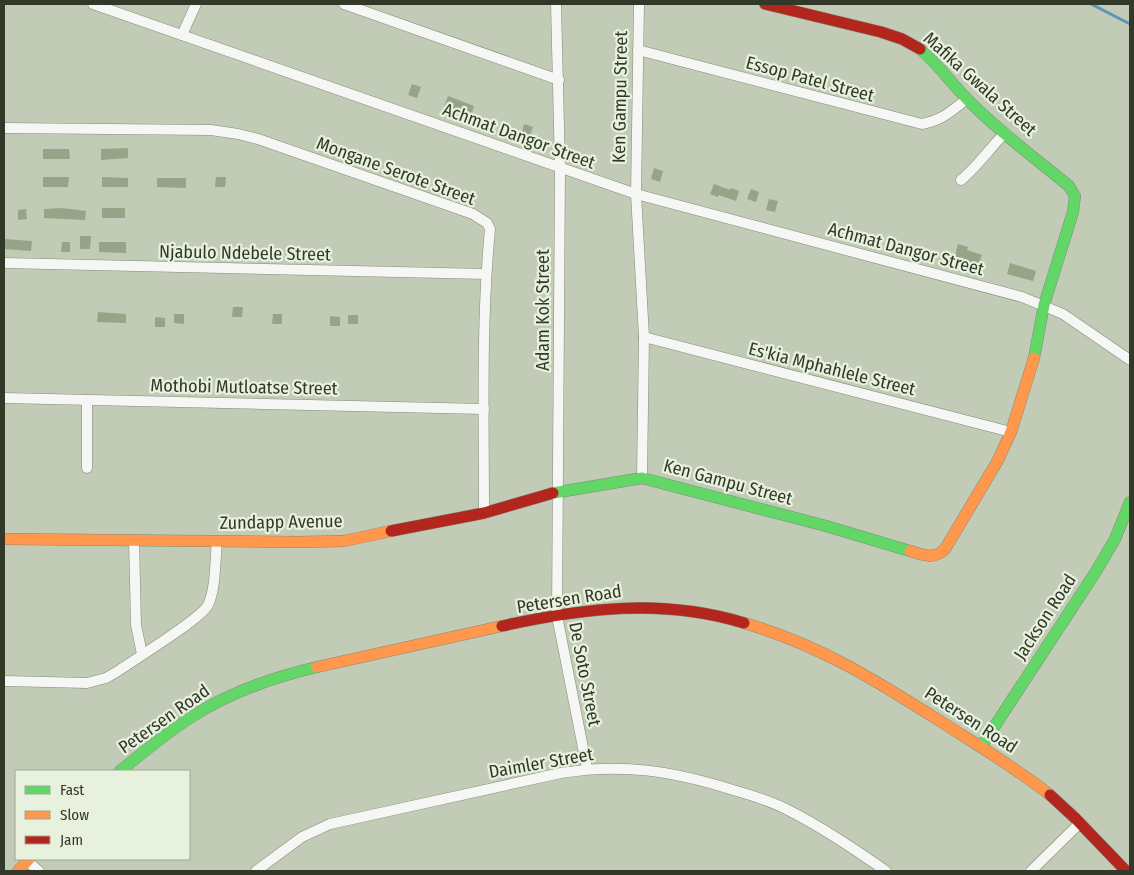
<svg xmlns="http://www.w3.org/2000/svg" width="1134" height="875" font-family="'Fira Sans Condensed',sans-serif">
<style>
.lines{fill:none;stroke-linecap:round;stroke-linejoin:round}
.stream{stroke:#5895bf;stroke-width:3}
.building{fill:#98a487}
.street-casing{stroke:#848b7b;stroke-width:11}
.fast-casing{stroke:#848b7b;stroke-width:12}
.slow-casing{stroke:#848b7b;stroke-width:12}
.jam-casing{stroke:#848b7b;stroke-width:12}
.street{stroke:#f6f7f4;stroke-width:10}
.fast{stroke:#63d668;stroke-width:11}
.slow{stroke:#ff974d;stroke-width:11}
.jam{stroke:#b3261e;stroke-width:11}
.labels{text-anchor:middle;stroke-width:4.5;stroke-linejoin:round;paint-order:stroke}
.street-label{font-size:18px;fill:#323929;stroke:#e7f1dd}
</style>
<rect width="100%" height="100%" fill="#c1cbb5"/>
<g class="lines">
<!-- stream -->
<polyline class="stream" points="1091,4 1130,24"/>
</g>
<!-- building -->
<g class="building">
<polygon points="412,84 421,87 417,98 408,95"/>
<polygon points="448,96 474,106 471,117 444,107"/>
<polygon points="524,124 533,127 529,138 521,135"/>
<polygon points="128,148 128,158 101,160 101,149"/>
<polygon points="43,149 69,149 70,159 43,159"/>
<polygon points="654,168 663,171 660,182 651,179"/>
<polygon points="43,177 69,177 68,187 43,187"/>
<polygon points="102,177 128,178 128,187 102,187"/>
<polygon points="216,177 226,177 225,187 215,187"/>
<polygon points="157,178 186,178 186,188 157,187"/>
<polygon points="714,184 730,190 731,188 739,191 736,201 719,195 718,197 710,194"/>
<polygon points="751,189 759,192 756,202 747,199"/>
<polygon points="769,199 778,201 775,212 766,210"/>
<polygon points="62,208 86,211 85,220 44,218 44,209"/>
<rect x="102" y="208" width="23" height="10"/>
<polygon points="26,209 27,219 18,220 18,210"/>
<polygon points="80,236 91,236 90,249 80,249"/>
<polygon points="4,239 32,241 31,251 4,249"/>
<polygon points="62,242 70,242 70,252 61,252"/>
<polygon points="99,242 126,242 126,253 99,252"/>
<polygon points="958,244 968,247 967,250 982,255 978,266 962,261 961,263 954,260"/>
<polygon points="1010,263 1036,271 1033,281 1007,274"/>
<polygon points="233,307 243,307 242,317 232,317"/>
<polygon points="98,312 126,314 126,323 97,322"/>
<polygon points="174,314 184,314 184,324 174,323"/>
<polygon points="273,314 282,314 282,324 272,324"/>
<rect x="348" y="315" width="10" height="9"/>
<polygon points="330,316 340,317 340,326 330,326"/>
<polygon points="155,317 165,318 165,327 155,327"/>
</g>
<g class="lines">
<!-- street casing -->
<g class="street-casing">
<g id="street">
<polyline points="93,4 636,194 1022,297 1063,314 1130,360"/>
<polyline points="344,4 559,80"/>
<polyline points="556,4 560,168 557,616 587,768"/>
<polyline points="639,4 636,194 644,337 642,478"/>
<polyline points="182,35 196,4"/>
<path d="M638 50 922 124C943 120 951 111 967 99"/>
<path d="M4 128 211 130 238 134 258 139 473 214 487 223 490 229C481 323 484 419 484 513"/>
<path d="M961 180C977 167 990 148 1005 133"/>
<polyline points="4,263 486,274"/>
<polyline points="644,337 1011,432"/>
<polyline points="4,398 484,409"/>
<polyline points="87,400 87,468"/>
<polyline points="134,540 136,625 142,654"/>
<path d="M4 681 87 683 106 678 118 671C135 659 201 619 208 605 216 589 215 559 217 541"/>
<polyline points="27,861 39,871"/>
<path d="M256 871 302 837 330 824 561 773C623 763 673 771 733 790 751 795 770 801 786 809 822 827 854 849 886 871"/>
<polyline points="1031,871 1079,824"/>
</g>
</g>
<!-- fast casing -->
<g class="fast-casing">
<g id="fast">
<path d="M920 49C938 64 951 83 967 99 998 131 1035 158 1069 186L1075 196 1073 212 1044 305 1034 358"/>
<polyline points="553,493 642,478 826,526 910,551"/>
<polyline points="981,747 1095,573 1115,539 1130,502"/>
<path d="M120 771C144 752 167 732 193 716 231 692 274 677 317 667"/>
</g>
</g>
<!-- slow casing -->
<g class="slow-casing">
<g id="slow">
<polyline points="4,539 298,542 344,541 391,531"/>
<path d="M910 551C924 555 934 560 945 549L997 462 1011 432 1034 358"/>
<path d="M744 623C820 645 877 681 943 723 979 746 1016 768 1050 795"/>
<polyline points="317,667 502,626"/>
<polyline points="18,871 29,859"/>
</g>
</g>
<!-- jam casing -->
<g class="jam-casing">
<g id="jam">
<polyline points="765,4 881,32 902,39 920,49"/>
<polyline points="391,531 484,513 553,493"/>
<path d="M502 626C584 608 662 598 744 623"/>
<polyline points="1050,795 1075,818 1126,871"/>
</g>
</g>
<!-- street -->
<use href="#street" class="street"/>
<!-- fast -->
<use href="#fast" class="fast"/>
<!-- slow -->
<use href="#slow" class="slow"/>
<!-- jam -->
<use href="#jam" class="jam"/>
</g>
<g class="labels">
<!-- street labels -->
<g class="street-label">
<text transform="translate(810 79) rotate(15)" y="6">Essop Patel Street</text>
<text transform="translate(980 84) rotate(42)" y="6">Mafika Gwala Street</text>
<text transform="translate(620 97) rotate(-89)" y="6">Ken Gampu Street</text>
<text transform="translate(519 136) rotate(20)" y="6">Achmat Dangor Street</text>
<text transform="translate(396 171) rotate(20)" y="6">Mongane Serote Street</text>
<text transform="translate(906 249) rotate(15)" y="6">Achmat Dangor Street</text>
<text transform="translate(245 253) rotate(1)" y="6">Njabulo Ndebele Street</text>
<text transform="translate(543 310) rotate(-90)" y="6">Adam Kok Street</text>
<text transform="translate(832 369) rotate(14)" y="6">Es'kia Mphahlele Street</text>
<text transform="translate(244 387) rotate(1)" y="6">Mothobi Mutloatse Street</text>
<text transform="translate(728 482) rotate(15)" y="6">Ken Gampu Street</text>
<text transform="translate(281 522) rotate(-1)" y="6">Zundapp Avenue</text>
<text transform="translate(569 599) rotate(-9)" y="6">Petersen Road</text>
<text transform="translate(1045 617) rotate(-57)" y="6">Jackson Road</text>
<text transform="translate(585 674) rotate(79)" y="6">De Soto Street</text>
<text transform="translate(164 719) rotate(-35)" y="6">Petersen Road</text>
<text transform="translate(971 720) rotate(33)" y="6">Petersen Road</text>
<text transform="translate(541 763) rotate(-10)" y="6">Daimler Street</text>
</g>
</g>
<!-- border -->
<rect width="1134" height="875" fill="none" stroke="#323929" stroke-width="10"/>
<!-- legend -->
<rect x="15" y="770" width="175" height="90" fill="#e7f1dd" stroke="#9fa795"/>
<rect x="25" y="786" width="25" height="8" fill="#63d668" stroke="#9fa795"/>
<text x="60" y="795" font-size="15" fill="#323929">Fast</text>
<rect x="25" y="811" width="25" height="8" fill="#ff974d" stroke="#9fa795"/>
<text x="60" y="820" font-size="15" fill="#323929">Slow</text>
<rect x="25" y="836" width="25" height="8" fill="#b3261e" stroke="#9fa795"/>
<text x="60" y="845" font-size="15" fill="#323929">Jam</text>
</svg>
